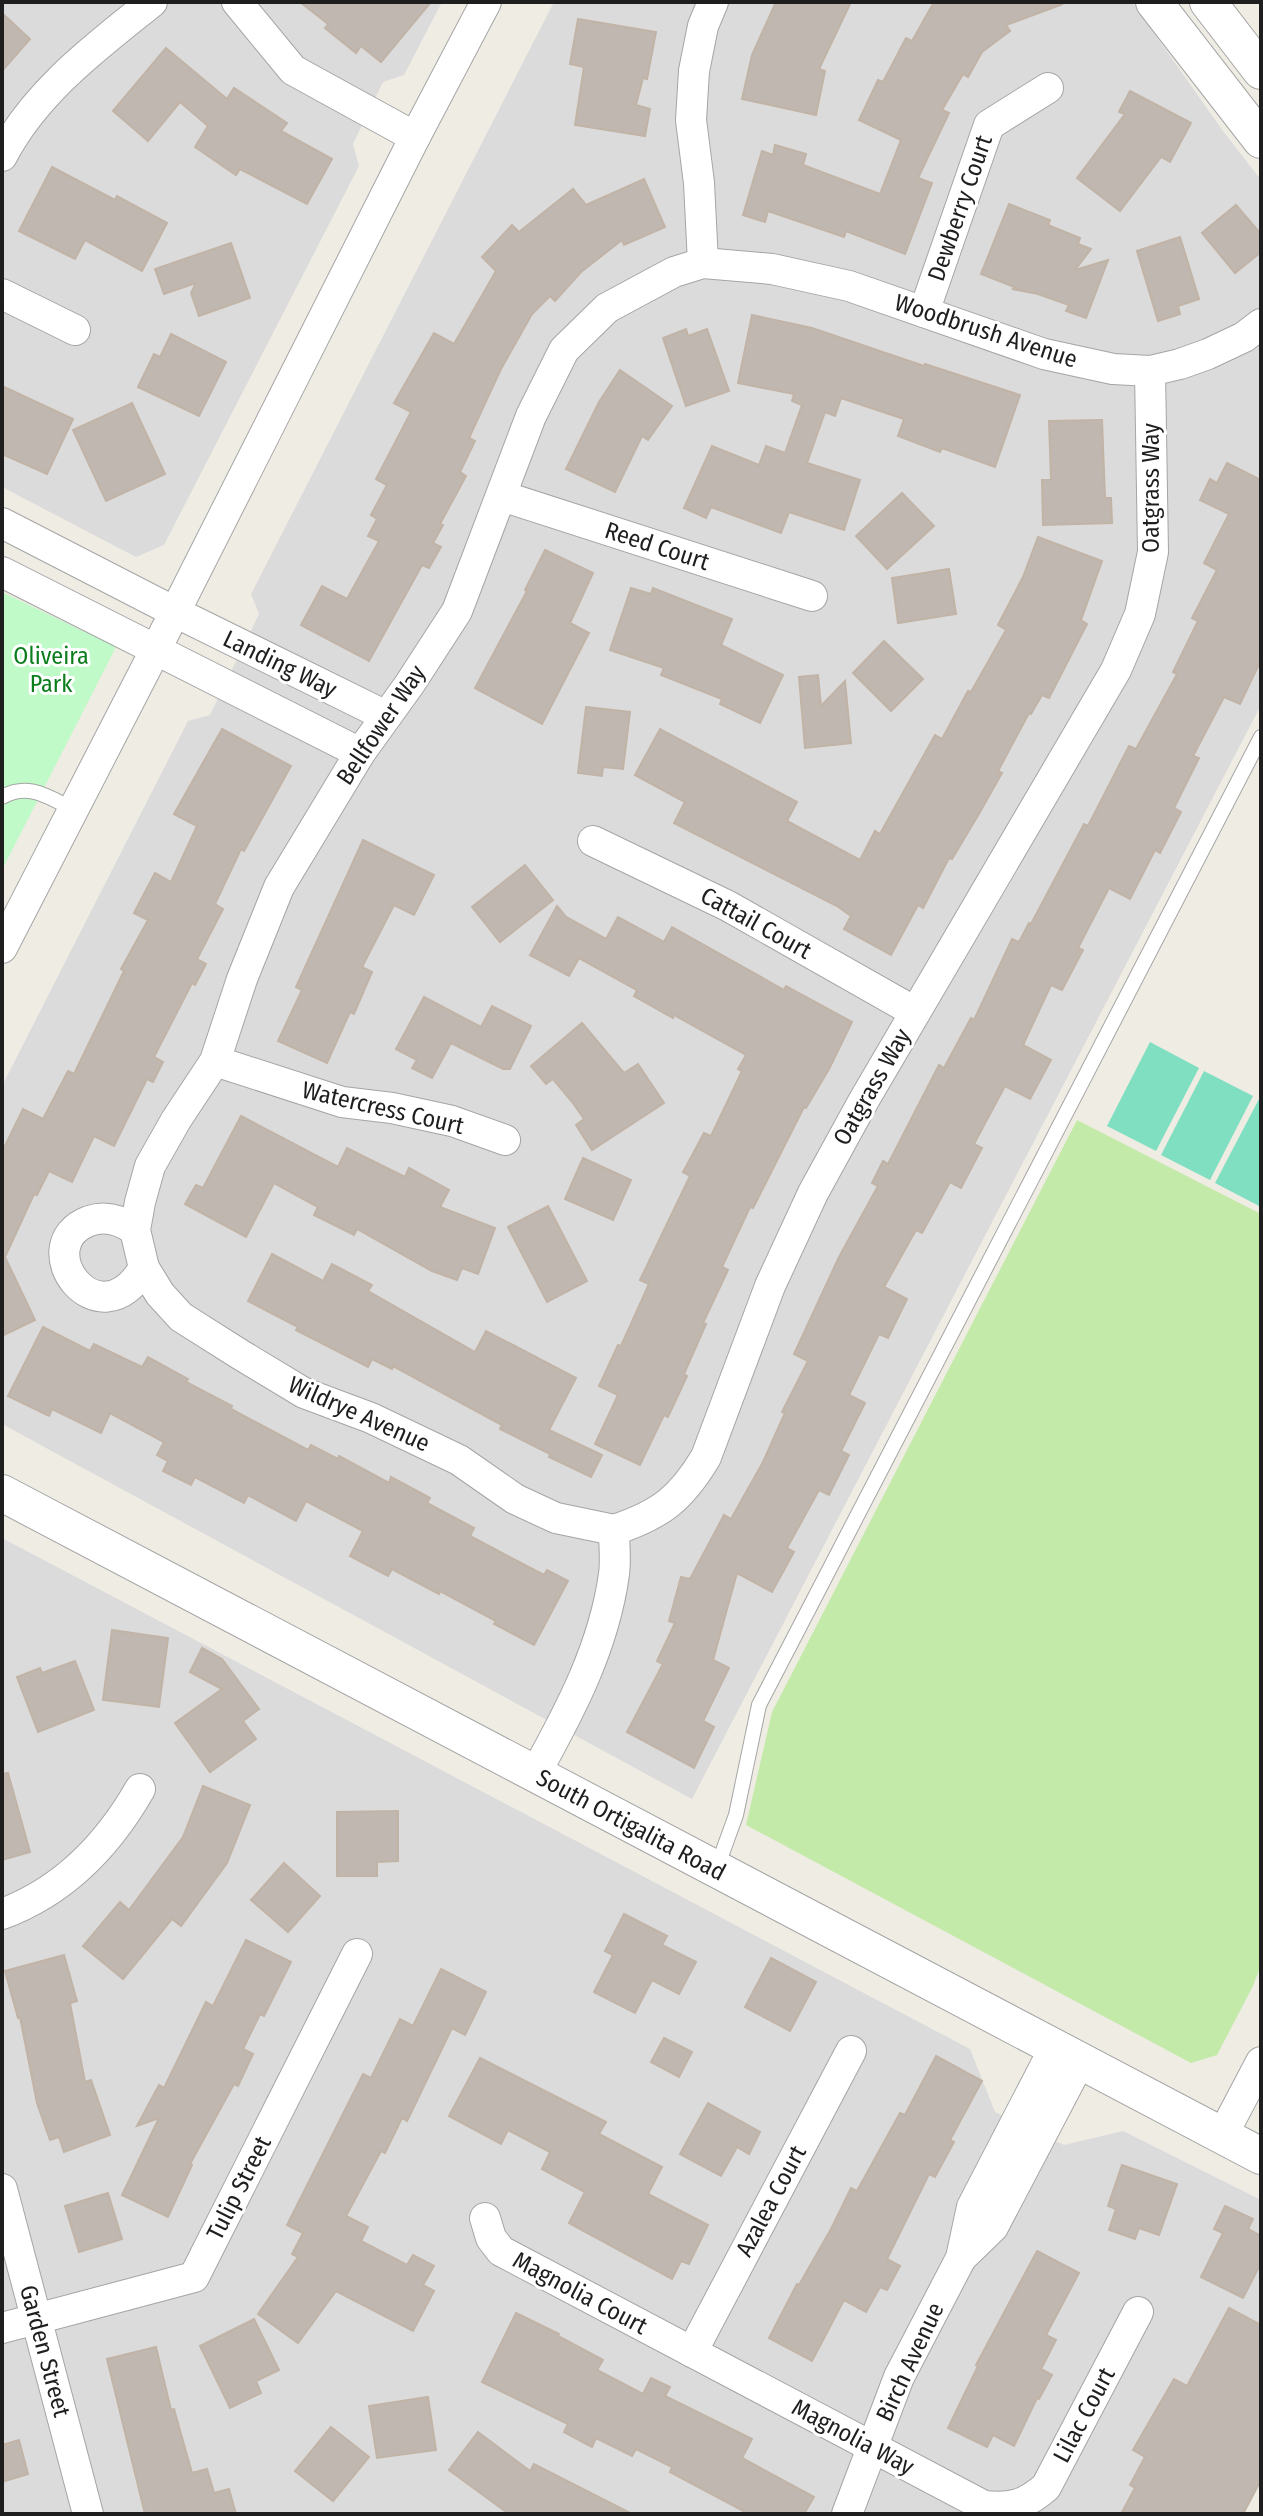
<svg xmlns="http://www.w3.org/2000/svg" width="1263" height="2516" font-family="'Fira Sans Condensed',sans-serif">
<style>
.residential{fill:#dcdbdb}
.grass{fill:#c4eaa9}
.park{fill:#c0fac8}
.pitch{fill:#81dfc1}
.building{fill:#c0b8b0;stroke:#c1b3a6;stroke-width:2}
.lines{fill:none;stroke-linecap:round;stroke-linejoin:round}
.service-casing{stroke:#a5a5a5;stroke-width:16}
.minor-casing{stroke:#a5a5a5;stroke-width:32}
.tertiary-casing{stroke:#a5a5a5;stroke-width:38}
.service{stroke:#fff;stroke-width:14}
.minor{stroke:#fff;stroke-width:30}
.tertiary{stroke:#fff;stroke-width:36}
.labels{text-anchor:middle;stroke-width:6;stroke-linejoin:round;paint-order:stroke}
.street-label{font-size:24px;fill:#1e1e1e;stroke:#fff}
.park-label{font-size:24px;fill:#0b7d1c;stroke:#fff}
</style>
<rect width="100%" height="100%" fill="#efece4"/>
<!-- residential -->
<g class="residential">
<polygon points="2,2 442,2 404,75 383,82 353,144 359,166 164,545 136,557 2,487"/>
<polygon points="554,2 1132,2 1223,131 1261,180 1261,705 692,1799 2,1424 2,1086 188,721 210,715 259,614 251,594"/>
<polygon points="2,1538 970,2049 995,2112 1064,2145 1123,2131 1261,2200 1261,2403 1202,2514 2,2514"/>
</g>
<!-- grass -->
<polygon class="grass" points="1077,1120 1261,1214 1261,1965 1253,1986 1217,2055 1191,2063 746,1825 772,1712"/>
<!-- park -->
<polygon class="park" points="2,592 116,647 2,870"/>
<!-- pitch -->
<g class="pitch">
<polygon points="1150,1042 1199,1068 1156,1151 1107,1126"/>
<polygon points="1204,1071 1253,1096 1210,1180 1161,1155"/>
<polygon points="1259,1099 1261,1100 1261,1207 1215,1183"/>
</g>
<!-- building -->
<g class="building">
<polygon points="300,2 431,2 381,62 361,46 356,53 325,28 328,24"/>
<polygon points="776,2 851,2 819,69 825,71 816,115 742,99 752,55"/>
<polygon points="934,2 1063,4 1006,25 1010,31 982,52 968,77 963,74 942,110 949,113 918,178 932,183 905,254 846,231 844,237 768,211 765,222 743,215 762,151 773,155 775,145 806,154 803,165 880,194 901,140 859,120 878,80 883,82 906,38 912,41"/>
<polygon points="2,13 30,39 2,71"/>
<polygon points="578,19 656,32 647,79 643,78 636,105 650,109 645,136 575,125 584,67 570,64"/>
<polygon points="166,48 227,99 234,88 287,123 281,131 332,159 307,204 240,169 236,175 195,147 208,126 180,102 148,141 113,111"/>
<polygon points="1130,91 1191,123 1170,162 1161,157 1120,211 1077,178 1125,114 1119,112"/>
<polygon points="52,167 115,200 117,196 167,223 142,271 85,240 75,259 19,231"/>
<polygon points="644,179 665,227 624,245 622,240 581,272 555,301 550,296 532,314 501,369 469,438 475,441 460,472 466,476 440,524 443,525 433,543 441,547 429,568 422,565 369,661 301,625 322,586 347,599 379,541 368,536 377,519 371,515 387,485 376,479 411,412 394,403 434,333 454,344 496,271 482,257 512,225 519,232 573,189 586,205"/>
<polygon points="1009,204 1050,220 1048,225 1080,238 1078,244 1091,249 1075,270 1108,260 1086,318 1066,311 1069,305 1038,294 1012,289 1017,288 981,274"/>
<polygon points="1236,205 1261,234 1261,252 1235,273 1202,233"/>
<polygon points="1180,237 1199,299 1178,306 1180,314 1158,321 1137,251"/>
<polygon points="231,243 250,298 199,316 191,293 196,283 164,294 155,269"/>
<polygon points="752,315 812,328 924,366 925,364 1020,395 995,467 942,448 940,452 898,436 904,419 841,398 835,416 825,412 807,463 860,480 844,530 789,512 781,533 711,507 706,518 684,508 712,446 759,465 766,446 785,453 802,405 792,401 794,394 738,383"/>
<polygon points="686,329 688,336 707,329 729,391 686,406 663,338"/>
<polygon points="171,334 226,362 199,416 138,387 154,354 160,357"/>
<polygon points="620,370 672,406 648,440 642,436 615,492 566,469 599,402"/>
<polygon points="2,386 73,419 47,474 2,454"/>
<polygon points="132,403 165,474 106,501 73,430"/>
<polygon points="1102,420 1105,498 1111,498 1112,523 1043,525 1042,480 1051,480 1049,421"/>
<polygon points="1227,463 1261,480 1261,660 1240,704 1224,697 1193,756 1199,758 1174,808 1181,812 1160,853 1155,850 1130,899 1109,888 1078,948 1083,950 1062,990 1051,985 1023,1045 1051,1060 1030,1099 1005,1086 974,1144 982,1148 961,1188 950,1182 922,1233 916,1230 884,1287 907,1299 888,1338 879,1334 849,1395 865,1403 841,1451 849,1455 829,1495 819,1490 787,1548 794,1552 772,1592 737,1573 713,1660 729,1668 703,1721 714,1727 694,1768 627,1732 663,1664 657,1661 675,1623 669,1621 681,1577 690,1579 724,1515 731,1519 763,1462 785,1413 782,1412 808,1361 794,1354 839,1257 878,1186 872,1183 883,1161 888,1164 939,1065 944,1068 971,1018 974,1020 1012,939 1019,942 1029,923 1031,924 1084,824 1088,826 1129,746 1136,749 1177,674 1173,672 1198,621 1192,618 1217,570 1204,563 1229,514 1200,500 1210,479 1217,483"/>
<polygon points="902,493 934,526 887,569 856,536"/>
<polygon points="1038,537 1102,561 1081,620 1087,624 1049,698 1042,695 1031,714 1029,713 998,771 1002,773 980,812 952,859 949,858 923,908 918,905 891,955 844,929 851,916 837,906 674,823 685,802 635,775 660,729 797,802 787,821 860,860 875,831 880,834 935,735 942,739 968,691 971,692 1006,630 998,625 1023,577"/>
<polygon points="545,550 593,573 570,623 589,633 542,724 475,688 527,591 525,590"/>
<polygon points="949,569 956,614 898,623 892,578"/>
<polygon points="631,588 651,594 653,588 732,619 721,645 783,675 760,723 720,704 722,699 661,675 664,668 610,650"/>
<polygon points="884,641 923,679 891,711 853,673"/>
<polygon points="818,675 821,706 845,681 851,743 805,748 799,677"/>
<polygon points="586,707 630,712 623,769 603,767 602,776 578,773"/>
<polygon points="222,729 291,766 244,851 241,849 215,904 223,909 197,959 206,964 195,985 192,983 154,1057 163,1062 153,1082 147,1079 114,1146 94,1136 72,1182 49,1171 37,1195 34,1194 5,1257 35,1320 2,1336 2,1152 23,1109 43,1119 68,1071 74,1074 124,971 121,969 148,920 134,913 155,873 171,882 197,826 174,814"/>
<polygon points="363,840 434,875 414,915 394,905 362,967 372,972 354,1014 350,1012 327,1063 278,1041 302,990 296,987"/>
<polygon points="525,865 553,900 500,942 472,907"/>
<polygon points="557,906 566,917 606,939 618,917 664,942 672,927 784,990 786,986 852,1022 829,1069 806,1108 804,1107 753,1208 750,1207 722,1267 728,1270 703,1323 706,1324 684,1374 687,1376 668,1417 664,1415 640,1465 595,1444 618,1395 599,1386 618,1345 621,1346 649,1284 640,1280 690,1176 683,1172 704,1133 711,1136 742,1071 738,1069 746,1055 674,1015 673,1018 634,996 637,990 579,958 569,976 530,955"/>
<polygon points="424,997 481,1027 492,1006 531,1026 510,1069 503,1069 451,1043 432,1078 412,1068 417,1060 396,1049"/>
<polygon points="582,1023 624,1073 638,1064 664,1103 592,1150 576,1125 584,1119 573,1103 553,1079 546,1084 531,1066"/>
<polygon points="241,1116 338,1167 347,1148 405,1177 409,1168 449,1190 440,1207 495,1228 478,1274 462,1268 457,1280 432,1271 357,1229 354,1235 314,1215 318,1207 274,1183 246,1237 185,1204 196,1185 203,1188"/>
<polygon points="583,1158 631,1180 613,1220 565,1199"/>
<polygon points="548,1206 587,1281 547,1302 508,1227"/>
<polygon points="272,1254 323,1281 332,1264 372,1285 368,1291 475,1352 486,1331 576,1378 549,1430 602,1455 591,1477 549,1457 550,1454 500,1429 502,1425 393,1366 392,1369 372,1359 368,1367 296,1330 298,1327 248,1301"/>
<polygon points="43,1327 90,1351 94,1344 142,1367 148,1357 188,1379 186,1382 232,1406 231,1409 308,1450 311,1445 338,1459 339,1456 389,1483 391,1477 430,1498 427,1503 474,1528 470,1536 544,1575 547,1570 568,1581 534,1645 494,1624 496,1621 440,1591 439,1594 392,1569 388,1576 350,1556 363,1531 306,1501 296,1521 248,1495 244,1503 195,1477 191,1485 163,1471 168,1461 157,1455 164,1442 110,1413 101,1433 52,1409 49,1416 8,1396"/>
<polygon points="112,1630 168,1638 159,1707 103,1700"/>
<polygon points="202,1648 222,1659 259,1709 243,1721 256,1739 210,1772 175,1723 222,1689 190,1672"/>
<polygon points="75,1661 94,1710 38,1732 17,1677 40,1668 42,1673"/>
<polygon points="8,1773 30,1852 2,1860 2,1774"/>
<polygon points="203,1786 250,1805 227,1863 181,1926 172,1919 123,1979 83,1946 120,1902 129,1910 183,1837"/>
<polygon points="398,1811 398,1861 377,1862 377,1876 337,1876 337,1812"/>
<polygon points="284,1863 320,1896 288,1932 251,1900"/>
<polygon points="624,1914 667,1936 662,1945 696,1962 679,1994 652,1980 635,2013 594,1992 613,1955 605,1951"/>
<polygon points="246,1940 291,1962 264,2016 260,2014 243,2049 253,2054 238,2086 234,2084 190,2164 192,2165 168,2217 122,2195 159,2118 137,2126 159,2085 164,2088 206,2002 213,2006"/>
<polygon points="64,1955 77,2001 70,2003 85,2082 91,2080 110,2135 64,2152 59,2137 50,2140 37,2103 20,2017 18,2018 5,1971"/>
<polygon points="771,1958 816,1982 790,2031 745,2007"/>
<polygon points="441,1969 486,1992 465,2035 452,2028 407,2121 402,2118 385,2153 381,2151 346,2216 368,2227 361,2241 407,2265 413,2255 434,2266 423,2285 434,2291 413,2331 336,2291 298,2343 258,2314 298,2257 292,2254 303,2233 287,2225 363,2074 371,2078 400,2019 413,2026"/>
<polygon points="664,2038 692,2052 679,2077 651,2062"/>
<polygon points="936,2056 982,2081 950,2140 954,2142 935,2177 929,2174 887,2259 900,2266 887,2290 880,2287 866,2312 844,2300 812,2361 769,2338 797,2284 799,2285 831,2229 851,2188 857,2191 900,2113 905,2115"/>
<polygon points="480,2058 606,2122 599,2134 662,2167 648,2194 708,2225 689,2264 681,2261 672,2279 569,2223 585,2192 542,2169 550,2152 508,2130 501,2144 449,2116"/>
<polygon points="708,2103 760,2132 749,2154 737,2147 721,2176 680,2154"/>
<polygon points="1122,2165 1177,2184 1159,2235 1139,2228 1135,2239 1109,2230 1116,2209 1108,2206"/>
<polygon points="108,2193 122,2239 79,2252 65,2206"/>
<polygon points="1225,2206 1253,2219 1248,2229 1261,2236 1261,2263 1243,2298 1201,2277 1223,2233 1214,2229"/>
<polygon points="1037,2251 1079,2273 1046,2335 1056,2340 1041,2369 1052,2375 1039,2399 1037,2398 1014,2446 993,2435 987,2447 948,2428 978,2366 976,2365"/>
<polygon points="1229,2308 1261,2325 1261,2480 1243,2514 1121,2514 1135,2488 1130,2485 1145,2457 1133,2450 1174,2379 1187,2386"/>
<polygon points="516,2313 559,2334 558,2336 603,2360 597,2370 643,2394 651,2378 670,2387 665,2396 752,2439 742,2458 814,2497 804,2514 749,2514 670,2472 672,2467 636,2449 632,2456 596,2438 592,2447 564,2432 568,2424 482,2382"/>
<polygon points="254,2319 279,2370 256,2381 261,2393 230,2408 200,2346"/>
<polygon points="156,2347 171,2410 174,2409 192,2473 207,2469 214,2493 229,2489 236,2514 145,2514 107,2359"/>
<polygon points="428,2397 436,2450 377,2458 369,2406"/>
<polygon points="331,2427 369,2457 333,2501 295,2471"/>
<polygon points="478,2432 530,2471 534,2464 632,2514 509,2514 449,2470"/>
<polygon points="19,2440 28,2474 2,2482 2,2445"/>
</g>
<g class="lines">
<!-- service casing -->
<g class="service-casing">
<g id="service">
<path d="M2 797C29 782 48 797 73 809"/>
<polyline points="716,1870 736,1815 759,1705 1261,737"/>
</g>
</g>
<!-- minor casing -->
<g class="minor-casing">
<g id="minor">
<polyline points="237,2 293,70 415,137"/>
<path d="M2 156C36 91 96 47 152 2"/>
<polyline points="703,263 699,183 691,120 694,71 703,26 713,2"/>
<polyline points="2,294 75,330"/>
<polyline points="924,312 989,125 1048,88"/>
<polyline points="502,496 812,596"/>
<polyline points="2,523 175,612 386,716"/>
<polyline points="2,572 360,753"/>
<polyline points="593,841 728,906 915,1012"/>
<polyline points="2,948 175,612 415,137 486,2"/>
<polyline points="215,1061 342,1102 392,1108 452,1121 505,1140"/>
<path d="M135 1230C121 1220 106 1215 89 1221 26 1245 98 1345 144 1268"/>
<polyline points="614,1530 556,1518 515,1499 459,1460 371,1418 304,1393 241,1355 181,1317 160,1294 144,1268 135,1230 140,1202 150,1166 176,1120 215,1061 242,979 279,887 360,753 409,685 457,611 531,416 564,350 607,308 674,272 703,263 772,269 849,286 1044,354 1113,369 1150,371 1180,364 1208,354 1244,337 1261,324"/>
<path d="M614 1530C660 1515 681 1499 706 1457L770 1286 813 1193 864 1100 1116 670 1140 614 1153 552 1150 371"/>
<path d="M535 1774C570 1711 604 1647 614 1574 616 1560 614 1544 614 1530"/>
<path d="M2 1914C64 1891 108 1845 140 1789"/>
<polyline points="1222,2136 1261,2062"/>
<polyline points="2,2189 88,2514"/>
<path d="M485 2218 491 2238 501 2251 984 2506C1011 2509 1025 2505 1046 2487L1138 2312"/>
<polyline points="961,2258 993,2227 1079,2063"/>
<polyline points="2,2328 194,2277 357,1954"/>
<polyline points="692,2352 851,2051"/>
<polyline points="847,2514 899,2377 961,2258 972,2207 1054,2049"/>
</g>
</g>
<!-- tertiary casing -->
<g class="tertiary-casing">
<g id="tertiary">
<polyline points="1154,2 1261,140"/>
<polyline points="1208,2 1261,71"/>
<polyline points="2,1493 1261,2156"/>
</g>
</g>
<!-- service -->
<use href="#service" class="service"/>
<!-- minor -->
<use href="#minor" class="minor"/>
<!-- tertiary -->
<use href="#tertiary" class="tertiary"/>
</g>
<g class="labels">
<!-- street labels -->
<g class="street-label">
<text transform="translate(960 208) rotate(-71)" y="8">Dewberry Court</text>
<text transform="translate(986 331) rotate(18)" y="8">Woodbrush Avenue</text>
<text transform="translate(1151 488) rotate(-90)" y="8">Oatgrass Way</text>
<text transform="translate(657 546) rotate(18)" y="8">Reed Court</text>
<text transform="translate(280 664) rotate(26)" y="8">Landing Way</text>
<text transform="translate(381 725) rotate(-56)" y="8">Bellfower Way</text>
<text transform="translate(756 923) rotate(29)" y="8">Cattail Court</text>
<text transform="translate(872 1087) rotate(-60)" y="8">Oatgrass Way</text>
<text transform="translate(383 1108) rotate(13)" y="8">Watercress Court</text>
<text transform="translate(359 1414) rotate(24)" y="8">Wildrye Avenue</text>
<text transform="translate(631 1825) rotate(28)" y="8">South Ortigalita Road</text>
<text transform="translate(239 2188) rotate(-63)" y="8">Tulip Street</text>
<text transform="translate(771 2201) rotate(-62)" y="8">Azalea Court</text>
<text transform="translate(580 2293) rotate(28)" y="8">Magnolia Court</text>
<text transform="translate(45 2351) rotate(75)" y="8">Garden Street</text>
<text transform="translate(910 2362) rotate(-65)" y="8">Birch Avenue</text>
<text transform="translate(1084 2415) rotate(-62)" y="8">Lilac Court</text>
<text transform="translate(853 2437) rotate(28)" y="8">Magnolia Way</text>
</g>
<!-- park labels -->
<g class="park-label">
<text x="51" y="664">Oliveira<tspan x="51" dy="28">Park</tspan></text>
</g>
</g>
<!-- border -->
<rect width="1263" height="2516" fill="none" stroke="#1e1e1e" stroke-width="8"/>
</svg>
